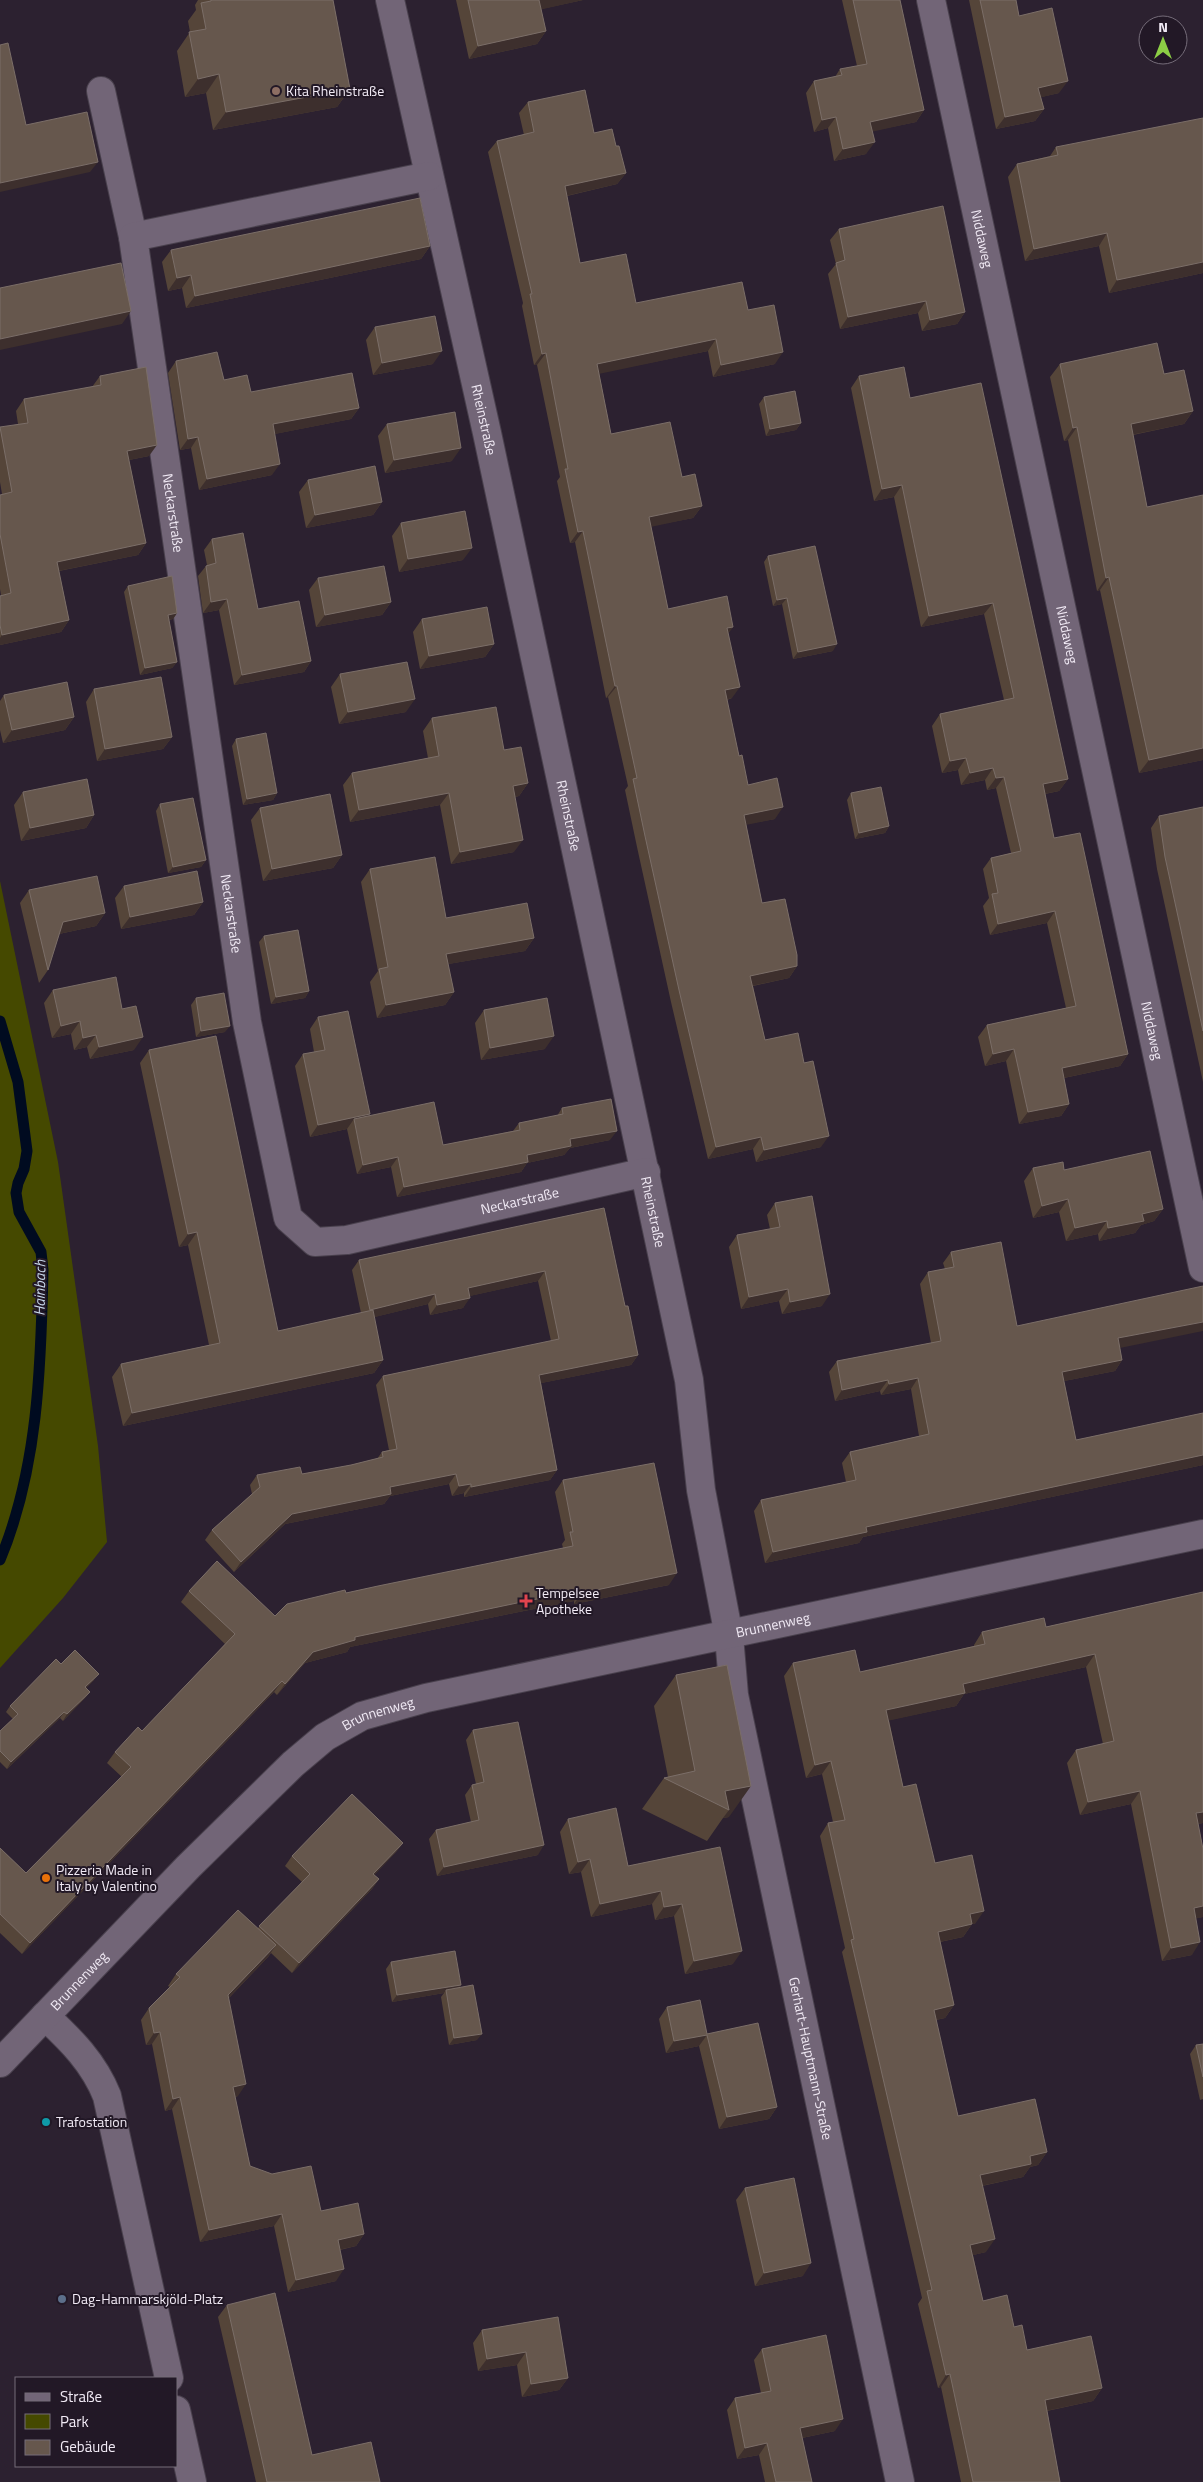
<svg xmlns="http://www.w3.org/2000/svg" width="1203" height="2482" font-family="'Titillium Web',sans-serif">
<style>
.green{fill:#454900}
.lines{fill:none;stroke-linecap:round;stroke-linejoin:round}
.stream{stroke:#000b20;stroke-width:11}
.minor-casing{stroke:#49404d;stroke-width:30}
.tertiary-casing{stroke:#49404d;stroke-width:30}
.minor{stroke:#726577;stroke-width:28}
.tertiary{stroke:#726577;stroke-width:28}
.wall{fill:#554539}
.shaded-wall{fill:#3d2f2d}
.building{fill:#66574d;stroke:#7b6e68}
.education-dot{fill:#8d6e63;stroke:#221826;stroke-width:2}
.health-dot{fill:#e0444e;stroke:#221826;stroke-width:2}
.food-dot{fill:#e8710a;stroke:#221826;stroke-width:2}
.culture-dot{fill:#0f9aa8;stroke:#221826;stroke-width:2}
.service-dot{fill:#5c6f8a;stroke:#221826;stroke-width:2}
.labels{text-anchor:middle;stroke-width:4;stroke-linejoin:round;paint-order:stroke}
.poi-label{font-size:14px;fill:#f1eaf5;stroke:#221826;text-anchor:start}
.street-label{font-size:14px;fill:#f1eaf5;stroke:#221826}
.water-label{font-size:15px;font-style:italic;fill:#c9d9ec;stroke:#221826}
</style>
<rect width="100%" height="100%" fill="#2c2130"/>
<!-- green -->
<polygon class="green" points="0,881 58,1162 98,1446 107,1542 63,1598 0,1668"/>
<g class="lines">
<!-- stream -->
<path class="stream" d="M0 1021 18 1082 27 1151 24 1169 18 1183 16 1193 19 1212 41 1252 43 1270C41 1367 38 1469 0 1560"/>
<!-- minor casing -->
<g class="minor-casing">
<g id="minor">
<path id="s1" d="M390 0 487 433 689 1380 701 1490 729 1636 734 1695 900 2482"/>
<path id="s2" d="M931 0 1203 1268"/>
<polyline points="101,91 133,237"/>
<path id="s3" d="M429 176 133 237 247 1022 288 1218 315 1242 347 1240 646 1172"/>
<path d="M45 2016C71 2040 94 2063 107 2096L169 2378"/>
<polyline points="176,2410 192,2482"/>
</g>
</g>
<!-- tertiary casing -->
<g class="tertiary-casing">
<g id="tertiary">
<path id="s4" d="M0 2063 188 1867 293 1764 325 1737 362 1716 426 1698 1203 1534"/>
</g>
</g>
<!-- minor -->
<use href="#minor" class="minor"/>
<!-- tertiary -->
<use href="#tertiary" class="tertiary"/>
</g>
<!-- wall -->
<g class="wall">
<polygon points="198,0 333,0 350,89 337,107 213,130 206,93 185,97 177,51 190,32 188,21 196,10 195,5"/>
<polygon points="456,0 583,0 541,9 546,31 537,44 469,59"/>
<polygon points="842,0 900,0 924,110 916,122 872,131 866,154 834,161 828,128 814,132 806,93 814,81 835,77 840,69 857,66"/>
<polygon points="969,0 1016,0 1019,16 1059,93 1041,97 1044,109 1035,121 996,129"/>
<polygon points="528,102 594,133 616,146 626,173 617,184 567,196 580,263 636,303 748,310 775,364 713,377 708,351 599,373 611,434 682,477 702,506 693,518 651,526 668,609 733,627 728,633 732,698 727,700 739,756 748,785 775,819 746,824 762,903 797,966 789,978 753,986 765,1040 821,1147 756,1162 753,1149 708,1159 671,1002 637,847 625,790 628,786 608,697 606,698 575,542 570,543 557,481 560,477 537,365 534,365 522,306 523,303 488,152 497,141 524,135 519,113"/>
<polygon points="1056,147 1203,273 1109,293 1099,246 1025,261 1008,177 1017,164 1050,156"/>
<polygon points="839,229 965,312 957,324 922,331 918,313 840,329 828,274 836,264 830,240"/>
<polygon points="430,246 421,259 186,308 182,288 168,291 162,262 171,250"/>
<polygon points="375,327 433,364 373,375 366,340"/>
<polygon points="176,361 251,392 359,408 351,419 274,434 272,475 199,490 191,448 180,450 168,373"/>
<polygon points="1060,364 1164,374 1193,411 1184,424 1133,435 1147,507 1203,760 1139,773 1100,590 1097,591 1068,440 1064,441 1050,377"/>
<polygon points="100,376 149,456 129,460 146,543 138,555 59,571 69,620 61,632 0,645 0,596 1,595 0,589 0,495 2,494 0,482 0,428 18,424 16,411 24,399 92,387"/>
<polygon points="859,376 910,398 1068,779 1059,791 1045,794 1054,838 1128,1054 1120,1066 1064,1078 1069,1104 1061,1116 1019,1124 1006,1061 985,1066 978,1037 987,1025 1066,1008 1047,923 990,935 983,906 989,898 983,869 991,858 1011,853 996,788 987,790 985,780 961,785 958,770 942,773 932,726 940,714 1004,700 984,614 921,627 894,497 874,501 851,388"/>
<polygon points="764,397 801,423 796,430 766,436 759,404"/>
<polygon points="387,424 452,461 385,473 378,436"/>
<polygon points="308,480 382,502 373,515 306,528 299,492"/>
<polygon points="401,523 463,560 399,572 392,536"/>
<polygon points="212,539 258,609 311,661 304,672 234,685 219,610 203,613 198,576 206,566 207,565 204,550"/>
<polygon points="768,556 833,651 793,659 782,604 773,606 764,562"/>
<polygon points="318,578 391,602 382,615 316,627 309,590"/>
<polygon points="128,586 177,613 173,619 169,620 177,662 172,668 140,675 124,592"/>
<polygon points="422,619 494,644 485,657 420,669 413,632"/>
<polygon points="340,674 406,712 339,724 331,687"/>
<polygon points="94,689 172,737 163,749 97,761 86,702"/>
<polygon points="4,695 74,717 65,730 3,743 0,730 0,701"/>
<polygon points="432,718 504,750 528,783 519,796 515,797 514,852 451,864 440,805 350,822 343,785 352,773 428,758 423,731"/>
<polygon points="236,739 277,793 273,800 243,805 232,746"/>
<polygon points="23,792 94,815 86,828 21,841 14,805"/>
<polygon points="851,793 889,826 885,833 855,839 847,800"/>
<polygon points="160,804 206,860 201,867 168,873 156,811"/>
<polygon points="1203,807 1203,1082 1157,869 1151,828 1159,816"/>
<polygon points="260,808 342,855 333,868 263,881 251,820"/>
<polygon points="370,869 446,918 534,938 525,951 448,964 454,992 445,1005 377,1018 370,982 378,971 361,882"/>
<polygon points="124,886 203,902 194,915 121,929 115,898"/>
<polygon points="29,890 105,913 96,926 59,934 48,970 39,983 20,903"/>
<polygon points="264,936 309,991 305,998 271,1004 259,942"/>
<polygon points="53,990 122,1009 134,1050 90,1059 87,1047 74,1050 71,1034 52,1038 44,1003"/>
<polygon points="196,998 225,1032 196,1037 191,1005"/>
<polygon points="484,1010 545,1049 481,1060 475,1023"/>
<polygon points="318,1017 368,1116 443,1145 513,1131 519,1123 557,1116 562,1108 610,1140 570,1148 564,1155 527,1163 521,1172 397,1197 391,1167 357,1174 347,1129 310,1137 295,1066 303,1054 314,1052 310,1029"/>
<polygon points="149,1050 278,1331 361,1313 352,1270 359,1260 604,1208 625,1306 638,1355 631,1365 541,1383 557,1470 550,1480 464,1497 464,1493 452,1496 449,1484 390,1496 384,1504 285,1524 234,1572 205,1540 212,1530 252,1494 250,1485 257,1475 302,1474 351,1465 377,1459 382,1452 389,1450 376,1385 383,1376 551,1341 538,1281 469,1296 463,1308 430,1315 428,1304 374,1317 383,1360 374,1373 123,1426 112,1377 121,1364 209,1345 188,1245 179,1247 140,1063"/>
<polygon points="1033,1168 1064,1170 1163,1209 1154,1221 1141,1225 1135,1233 1099,1241 1098,1234 1066,1241 1059,1212 1033,1218 1024,1181"/>
<polygon points="775,1203 822,1306 782,1314 779,1301 741,1309 729,1247 737,1235 770,1229 767,1215"/>
<polygon points="951,1252 1017,1326 1120,1348 1122,1360 1115,1371 1064,1381 1076,1440 1203,1413 1203,1465 863,1537 859,1543 765,1563 754,1511 761,1500 846,1482 842,1463 850,1452 919,1436 911,1389 881,1395 880,1391 835,1401 829,1372 837,1361 931,1343 920,1284 928,1272 945,1269 943,1263"/>
<polygon points="563,1480 669,1585 574,1604 574,1601 509,1614 350,1647 347,1652 305,1663 277,1695 274,1692 22,1954 0,1933 0,1848 26,1873 122,1777 107,1763 115,1752 142,1731 225,1644 181,1602 189,1591 275,1616 346,1593 563,1548 562,1544 565,1540 555,1492"/>
<polygon points="1203,1592 1203,1823 1198,1824 1203,1849 1203,1917 1196,1918 1192,1955 1162,1961 1131,1804 1080,1815 1067,1763 1076,1750 1103,1744 1086,1667 964,1694 956,1706 889,1720 903,1787 935,1863 975,1924 972,1924 963,1937 940,1942 954,2005 945,2018 936,2020 958,2116 1047,2152 1038,2165 1030,2167 1023,2177 982,2186 986,2252 973,2255 983,2301 1014,2327 1027,2350 1102,2388 1093,2401 1047,2411 1060,2482 961,2482 941,2387 938,2388 918,2304 922,2298 842,1952 845,1948 820,1836 828,1823 833,1822 822,1774 806,1778 784,1676 793,1663 860,1672 974,1646 974,1645 982,1632 1046,1627"/>
<polygon points="61,1664 94,1680 86,1688 90,1692 85,1698 63,1721 60,1718 7,1769 0,1762 0,1731 13,1719 6,1712 10,1706"/>
<polygon points="727,1665 729,1817 723,1818 707,1841 642,1809 664,1778 668,1777 654,1706 676,1675"/>
<polygon points="473,1730 538,1855 437,1876 429,1839 436,1830 471,1822 465,1795 472,1785 476,1784 466,1740"/>
<polygon points="568,1819 628,1866 720,1847 733,1964 685,1974 674,1916 655,1920 652,1904 591,1917 581,1872 569,1874 560,1832"/>
<polygon points="403,1843 396,1852 374,1875 379,1879 372,1889 292,1973 271,1953 268,1957 229,1998 238,2096 235,2097 250,2166 321,2211 364,2234 356,2246 340,2250 336,2281 288,2292 274,2226 200,2242 172,2109 165,2111 152,2044 146,2045 141,2020 149,2008 170,1987 168,1986 176,1974 258,1928 302,1882 285,1866 292,1856"/>
<polygon points="391,1962 461,1985 458,1988 477,2040 449,2045 441,1997 444,1993 392,2002 386,1969"/>
<polygon points="667,2007 707,2034 777,2107 769,2119 719,2129 699,2046 666,2053 659,2019"/>
<polygon points="1203,2044 1203,2099 1200,2100 1190,2054 1196,2045"/>
<polygon points="745,2188 803,2276 755,2286 736,2200"/>
<polygon points="227,2305 312,2455 380,2482 256,2482 218,2317"/>
<polygon points="558,2317 568,2378 559,2390 522,2397 517,2365 478,2371 473,2343 482,2330"/>
<polygon points="762,2349 835,2431 802,2438 812,2482 765,2482 759,2455 737,2459 727,2410 735,2398 761,2393 754,2360"/>
</g>
<!-- shaded-wall -->
<g class="shaded-wall">
<polygon points="538,0 583,0 530,12"/>
<polygon points="546,31 537,44 469,59 478,46"/>
<polygon points="219,74 206,93 185,97 198,79"/>
<polygon points="1068,81 1059,93 1030,100 1038,88"/>
<polygon points="350,89 337,107 213,130 226,112"/>
<polygon points="1044,109 1035,121 996,129 1005,117"/>
<polygon points="924,110 916,122 862,134 870,122"/>
<polygon points="836,117 828,128 814,132 822,120"/>
<polygon points="875,142 866,154 834,161 843,149"/>
<polygon points="98,162 90,172 0,192 0,183"/>
<polygon points="626,173 617,184 557,198 565,186"/>
<polygon points="1107,233 1099,246 1025,261 1034,249"/>
<polygon points="430,246 421,259 186,308 195,296"/>
<polygon points="1203,262 1203,273 1109,293 1117,280"/>
<polygon points="191,275 182,288 168,291 177,278"/>
<polygon points="926,301 918,313 840,329 848,317"/>
<polygon points="131,311 122,324 0,350 0,339"/>
<polygon points="965,312 957,324 922,331 930,320"/>
<polygon points="716,339 708,351 589,376 597,364"/>
<polygon points="442,351 433,364 373,375 382,363"/>
<polygon points="783,352 775,364 713,377 721,365"/>
<polygon points="546,353 537,365 534,365 542,354"/>
<polygon points="359,408 351,419 265,436 273,424"/>
<polygon points="1193,411 1184,424 1121,437 1131,424"/>
<polygon points="801,423 796,430 766,436 770,429"/>
<polygon points="1077,427 1068,440 1064,441 1073,428"/>
<polygon points="198,437 191,448 180,450 188,439"/>
<polygon points="157,445 149,456 119,462 127,451"/>
<polygon points="461,448 452,461 385,473 394,460"/>
<polygon points="280,464 272,475 199,490 207,479"/>
<polygon points="902,485 894,497 874,501 882,489"/>
<polygon points="382,502 373,515 306,528 315,515"/>
<polygon points="702,506 693,518 641,529 649,517"/>
<polygon points="583,531 575,542 570,543 578,532"/>
<polygon points="146,543 138,555 48,573 57,562"/>
<polygon points="472,548 463,560 399,572 408,559"/>
<polygon points="1109,577 1100,590 1097,591 1106,578"/>
<polygon points="787,598 782,604 773,606 777,600"/>
<polygon points="227,599 219,610 203,613 211,602"/>
<polygon points="391,602 382,615 316,627 325,615"/>
<polygon points="993,603 984,614 921,627 929,616"/>
<polygon points="177,613 173,619 163,621 168,615"/>
<polygon points="69,620 61,632 0,645 0,638 2,635"/>
<polygon points="733,627 725,638 727,628"/>
<polygon points="494,644 485,657 420,669 429,656"/>
<polygon points="837,644 833,651 793,659 798,652"/>
<polygon points="311,661 304,672 234,685 242,675"/>
<polygon points="177,662 172,668 140,675 145,668"/>
<polygon points="615,686 617,686 608,697 606,698"/>
<polygon points="740,687 732,698 717,702 725,690"/>
<polygon points="415,699 406,712 339,724 348,712"/>
<polygon points="74,717 65,730 3,743 12,730"/>
<polygon points="172,737 163,749 97,761 105,749"/>
<polygon points="1203,748 1203,760 1139,773 1149,760"/>
<polygon points="966,758 958,770 942,773 950,761"/>
<polygon points="993,768 985,780 961,785 970,773"/>
<polygon points="1004,777 996,788 987,790 996,778"/>
<polygon points="1068,779 1059,791 1034,796 1043,784"/>
<polygon points="528,783 519,796 504,799 513,786"/>
<polygon points="277,793 273,800 243,805 247,799"/>
<polygon points="449,793 440,805 350,822 359,810"/>
<polygon points="783,807 775,819 736,827 744,815"/>
<polygon points="94,815 86,828 21,841 30,828"/>
<polygon points="889,826 885,833 855,839 859,833"/>
<polygon points="523,840 514,852 451,864 460,852"/>
<polygon points="342,855 333,868 263,881 272,869"/>
<polygon points="206,860 201,867 168,873 173,867"/>
<polygon points="203,902 194,915 121,929 130,917"/>
<polygon points="1055,911 1047,923 990,935 998,924"/>
<polygon points="105,913 96,926 54,935 63,922"/>
<polygon points="534,938 525,951 437,966 446,954"/>
<polygon points="797,966 789,978 742,988 750,976"/>
<polygon points="309,991 305,998 271,1004 276,997"/>
<polygon points="454,992 445,1005 377,1018 386,1005"/>
<polygon points="80,1021 71,1034 52,1038 61,1026"/>
<polygon points="230,1026 225,1032 196,1037 201,1031"/>
<polygon points="96,1035 87,1047 74,1050 83,1038"/>
<polygon points="554,1036 545,1049 481,1060 490,1048"/>
<polygon points="143,1037 134,1050 90,1059 99,1047"/>
<polygon points="1014,1049 1006,1061 985,1066 993,1054"/>
<polygon points="1128,1054 1120,1066 1054,1080 1062,1068"/>
<polygon points="1069,1104 1061,1116 1019,1124 1028,1112"/>
<polygon points="370,1114 362,1126 354,1119 347,1129 310,1137 318,1125"/>
<polygon points="617,1131 610,1140 570,1148 564,1155 527,1163 521,1172 397,1197 404,1187 527,1155 570,1139"/>
<polygon points="829,1136 821,1147 756,1162 764,1150"/>
<polygon points="761,1137 753,1149 708,1159 716,1147"/>
<polygon points="398,1157 391,1167 357,1174 363,1165"/>
<polygon points="1068,1199 1059,1212 1033,1218 1042,1206"/>
<polygon points="1163,1209 1154,1221 1141,1225 1135,1233 1099,1241 1108,1228 1142,1214"/>
<polygon points="1107,1221 1098,1234 1066,1241 1075,1228"/>
<polygon points="197,1232 188,1245 179,1247 188,1234"/>
<polygon points="545,1271 538,1281 461,1298 468,1288"/>
<polygon points="788,1289 779,1301 741,1309 749,1297"/>
<polygon points="435,1294 428,1304 363,1320 370,1310"/>
<polygon points="830,1294 822,1306 782,1314 790,1302"/>
<polygon points="470,1298 463,1308 430,1315 437,1305"/>
<polygon points="1203,1322 1203,1331 1110,1350 1118,1338"/>
<polygon points="638,1355 631,1365 532,1385 539,1375"/>
<polygon points="383,1360 374,1373 123,1426 132,1413"/>
<polygon points="1122,1360 1115,1371 1054,1383 1062,1372"/>
<polygon points="918,1378 911,1389 881,1395 889,1384"/>
<polygon points="888,1380 880,1391 835,1401 842,1390"/>
<polygon points="1203,1455 1203,1465 863,1537 859,1543 765,1563 773,1552 866,1527"/>
<polygon points="557,1470 550,1480 464,1497 471,1487"/>
<polygon points="456,1474 449,1484 390,1496 384,1504 285,1524 234,1572 241,1562 292,1514 390,1487"/>
<polygon points="471,1484 464,1493 452,1496 459,1486"/>
<polygon points="677,1573 669,1585 574,1604 582,1593"/>
<polygon points="582,1590 574,1601 509,1614 350,1647 347,1652 305,1663 277,1695 285,1684 313,1652 355,1637 517,1603"/>
<polygon points="1095,1654 1086,1667 964,1694 956,1706 878,1723 886,1710 963,1684"/>
<polygon points="99,1674 94,1680 81,1694 85,1687"/>
<polygon points="282,1681 274,1692 22,1954 30,1943"/>
<polygon points="90,1692 85,1698 63,1721 67,1714"/>
<polygon points="64,1712 60,1718 7,1769 11,1762"/>
<polygon points="831,1761 822,1774 806,1778 815,1765"/>
<polygon points="751,1786 729,1817 723,1818 729,1810 725,1791"/>
<polygon points="1140,1791 1131,1804 1080,1815 1088,1802"/>
<polygon points="1203,1812 1203,1823 1187,1826 1196,1813"/>
<polygon points="403,1843 396,1852 366,1884 373,1874"/>
<polygon points="544,1845 538,1855 437,1876 444,1867"/>
<polygon points="590,1859 581,1872 569,1874 578,1862"/>
<polygon points="379,1879 372,1889 292,1973 299,1963"/>
<polygon points="661,1891 652,1904 591,1917 600,1904"/>
<polygon points="682,1904 674,1916 655,1920 664,1907"/>
<polygon points="1203,1906 1203,1917 1185,1921 1194,1908"/>
<polygon points="984,1911 975,1924 972,1924 963,1937 929,1944 938,1932 970,1914"/>
<polygon points="1200,1942 1192,1955 1162,1961 1171,1948"/>
<polygon points="276,1945 268,1957 220,2007 228,1995"/>
<polygon points="742,1951 733,1964 685,1974 694,1961"/>
<polygon points="461,1985 456,1991 446,1990 444,1993 392,2002 397,1995"/>
<polygon points="954,2005 945,2018 925,2022 934,2010"/>
<polygon points="160,2032 152,2044 146,2045 154,2033"/>
<polygon points="482,2034 477,2040 449,2045 454,2038"/>
<polygon points="707,2035 699,2046 666,2053 674,2041"/>
<polygon points="246,2084 238,2096 224,2099 233,2087"/>
<polygon points="180,2097 172,2109 165,2111 173,2099"/>
<polygon points="777,2107 769,2119 719,2129 727,2117"/>
<polygon points="1047,2152 1038,2165 1030,2167 1023,2177 971,2188 980,2175 1030,2156"/>
<polygon points="282,2214 274,2226 200,2242 209,2230"/>
<polygon points="364,2234 356,2246 329,2252 338,2240"/>
<polygon points="995,2239 986,2252 961,2258 970,2245"/>
<polygon points="811,2263 803,2276 755,2286 764,2273"/>
<polygon points="344,2269 336,2281 288,2292 296,2280"/>
<polygon points="526,2352 517,2365 478,2371 487,2359"/>
<polygon points="950,2374 941,2387 938,2388 946,2375"/>
<polygon points="568,2378 559,2390 522,2397 531,2384"/>
<polygon points="1102,2388 1093,2401 1036,2413 1045,2400"/>
<polygon points="843,2419 835,2431 792,2440 800,2428"/>
<polygon points="767,2443 759,2455 737,2459 745,2448"/>
</g>
<!-- building -->
<g class="building">
<polygon points="211,0 333,0 350,89 226,112 219,74 198,79 189,32 206,29 201,3 211,1"/>
<polygon points="468,0 539,0 546,31 478,46"/>
<polygon points="853,0 900,0 924,110 870,122 875,142 843,149 836,117 822,120 814,81 842,75 840,69 867,64"/>
<polygon points="980,0 1016,0 1019,16 1052,8 1068,81 1038,88 1044,109 1005,117"/>
<polygon points="8,43 26,125 87,112 98,162 0,183 0,45"/>
<polygon points="585,90 594,133 612,129 616,146 619,146 626,173 565,186 580,263 626,254 636,303 742,282 748,310 774,305 783,352 721,365 716,339 597,364 611,434 670,422 682,477 695,474 702,506 649,517 668,609 727,596 733,627 727,628 740,687 725,690 739,756 742,755 748,785 777,778 783,807 744,815 762,903 785,899 797,955 797,966 750,976 765,1040 798,1033 804,1063 813,1061 829,1136 764,1150 761,1137 716,1147 679,990 645,836 633,779 637,778 617,686 615,686 583,531 578,532 565,469 568,469 546,353 542,354 530,294 532,294 497,141 534,132 528,102"/>
<polygon points="1203,118 1203,262 1117,280 1107,233 1034,249 1017,164 1058,155 1056,147"/>
<polygon points="420,198 430,246 195,296 191,275 177,278 171,250"/>
<polygon points="943,206 965,312 930,320 926,301 848,317 836,263 845,260 839,229"/>
<polygon points="121,263 131,311 0,339 0,288"/>
<polygon points="435,316 442,351 382,363 375,327"/>
<polygon points="1157,343 1164,374 1184,370 1193,411 1131,424 1147,507 1203,495 1203,748 1149,760 1109,577 1106,578 1077,427 1073,428 1060,364"/>
<polygon points="217,352 224,380 247,375 251,392 352,373 359,408 273,424 280,464 207,479 198,437 188,439 176,361"/>
<polygon points="146,367 157,445 127,451 146,543 57,562 69,620 2,635 0,625 0,596 11,593 0,534 0,495 12,492 0,427 28,423 24,399 101,385 100,376"/>
<polygon points="904,367 910,398 981,383 1068,779 1043,784 1054,838 1080,833 1128,1054 1062,1068 1069,1104 1028,1112 1014,1049 993,1054 987,1025 1076,1006 1055,911 998,924 992,894 998,893 991,858 1021,851 1004,777 996,778 993,768 970,773 966,758 950,761 940,714 1014,698 993,603 929,616 902,485 882,489 859,376"/>
<polygon points="795,391 801,423 770,429 764,397"/>
<polygon points="455,412 461,448 394,460 387,424"/>
<polygon points="375,466 382,502 315,515 308,480"/>
<polygon points="465,511 472,548 408,559 401,523"/>
<polygon points="243,533 258,609 299,601 311,661 242,675 227,599 211,602 206,566 216,563 212,539"/>
<polygon points="815,546 837,644 798,652 787,598 777,600 768,556"/>
<polygon points="384,566 391,602 325,615 318,578"/>
<polygon points="172,576 177,613 168,615 177,662 145,668 128,586"/>
<polygon points="487,607 494,644 429,656 422,619"/>
<polygon points="407,662 415,699 348,712 340,674"/>
<polygon points="161,677 172,737 105,749 94,689"/>
<polygon points="67,682 74,717 12,730 4,695"/>
<polygon points="496,707 504,750 521,747 528,783 513,786 523,840 460,852 449,793 359,810 352,773 439,756 432,718"/>
<polygon points="266,733 277,793 247,799 236,739"/>
<polygon points="87,779 94,815 30,828 23,792"/>
<polygon points="881,787 889,826 859,833 851,793"/>
<polygon points="330,794 342,855 272,869 260,808"/>
<polygon points="193,798 206,860 173,867 160,804"/>
<polygon points="1203,807 1203,1031 1165,857 1159,816"/>
<polygon points="435,857 446,918 527,903 534,938 446,954 454,992 386,1005 379,969 388,967 370,869"/>
<polygon points="197,871 203,902 130,917 124,886"/>
<polygon points="97,876 105,913 63,922 48,970 29,890"/>
<polygon points="298,930 309,991 276,997 264,936"/>
<polygon points="116,977 122,1009 136,1006 143,1037 99,1047 96,1035 83,1038 80,1021 61,1026 53,990"/>
<polygon points="224,993 230,1026 201,1031 196,998"/>
<polygon points="547,998 554,1036 490,1048 484,1010"/>
<polygon points="348,1011 370,1114 318,1125 303,1054 325,1050 318,1017"/>
<polygon points="216,1036 278,1331 373,1310 383,1360 132,1413 121,1364 220,1343 197,1232 188,1234 149,1050"/>
<polygon points="611,1099 617,1131 570,1139 571,1146 527,1155 528,1162 404,1187 398,1157 363,1165 354,1119 434,1102 443,1145 520,1130 519,1123 563,1114 562,1108"/>
<polygon points="1150,1151 1163,1209 1142,1214 1144,1221 1108,1228 1107,1221 1075,1228 1068,1199 1042,1206 1033,1168 1063,1162 1064,1170"/>
<polygon points="812,1196 830,1294 790,1302 788,1289 749,1297 737,1235 780,1227 775,1203"/>
<polygon points="604,1208 625,1306 628,1306 638,1355 539,1375 557,1470 471,1487 471,1484 459,1486 456,1474 390,1487 391,1494 292,1514 241,1562 212,1530 260,1487 257,1475 300,1467 302,1474 351,1465 383,1457 382,1452 397,1449 383,1376 559,1339 545,1271 468,1288 470,1298 437,1305 435,1294 370,1310 359,1260"/>
<polygon points="1001,1242 1017,1326 1203,1286 1203,1322 1118,1338 1122,1360 1062,1372 1076,1440 1203,1413 1203,1455 866,1527 867,1532 773,1552 761,1500 856,1480 850,1452 929,1434 918,1378 889,1384 888,1380 842,1390 837,1361 941,1341 928,1272 954,1267 951,1252"/>
<polygon points="654,1463 677,1573 582,1593 582,1590 517,1603 355,1637 355,1640 313,1652 285,1684 282,1681 30,1943 0,1914 0,1848 26,1873 131,1767 115,1752 138,1727 142,1731 235,1634 189,1591 217,1561 275,1616 287,1604 345,1590 346,1593 378,1586 573,1546 570,1532 573,1532 563,1480"/>
<polygon points="1203,1592 1203,1812 1196,1813 1203,1849 1203,1906 1194,1908 1200,1942 1171,1948 1140,1791 1088,1802 1076,1750 1114,1741 1095,1654 963,1684 965,1693 886,1710 903,1787 916,1784 935,1863 972,1855 984,1911 970,1914 972,1924 938,1932 954,2005 934,2010 958,2116 1035,2099 1047,2152 1030,2156 1031,2164 980,2175 995,2239 970,2245 983,2301 1007,2295 1014,2327 1022,2325 1027,2350 1091,2336 1102,2388 1045,2400 1060,2482 973,2482 950,2374 946,2375 927,2291 932,2290 851,1940 854,1939 828,1823 845,1820 831,1761 815,1765 793,1663 855,1650 860,1672 985,1644 982,1632 1044,1618 1046,1627"/>
<polygon points="75,1650 99,1674 85,1687 90,1692 67,1714 64,1712 11,1762 0,1751 0,1731 18,1714 10,1706 56,1659 61,1664"/>
<polygon points="727,1665 751,1786 725,1791 729,1810 664,1778 695,1771 676,1675"/>
<polygon points="518,1722 544,1845 444,1867 436,1830 479,1820 472,1785 484,1782 473,1730"/>
<polygon points="352,1794 403,1843 373,1874 379,1879 299,1963 259,1926 310,1874 292,1856"/>
<polygon points="616,1808 628,1866 720,1847 742,1951 694,1961 682,1904 664,1907 661,1891 600,1904 590,1859 578,1862 568,1819"/>
<polygon points="238,1910 276,1945 228,1995 246,2084 233,2087 250,2166 272,2174 311,2166 321,2211 358,2203 364,2234 338,2240 344,2269 296,2280 282,2214 209,2230 180,2097 173,2099 160,2032 154,2033 149,2008 180,1977 176,1974"/>
<polygon points="455,1951 461,1985 397,1995 391,1962"/>
<polygon points="473,1985 482,2034 454,2038 446,1990"/>
<polygon points="700,2000 707,2034 758,2023 777,2107 727,2117 707,2035 674,2041 667,2007"/>
<polygon points="1203,2044 1203,2077 1196,2045"/>
<polygon points="794,2178 811,2263 764,2273 745,2188"/>
<polygon points="275,2293 312,2455 371,2442 380,2482 267,2482 227,2305"/>
<polygon points="558,2317 568,2378 531,2384 526,2352 487,2359 482,2330"/>
<polygon points="826,2335 843,2419 800,2428 812,2482 776,2482 767,2443 745,2448 735,2398 771,2391 762,2349"/>
</g>
<!-- markers -->
<circle class="education-dot" cx="276" cy="91" r="5"/>
<path class="health-dot" d="M523.5 1593.5h5v5h5v5h-5v5h-5v-5h-5v-5h5z"/>
<circle class="food-dot" cx="46" cy="1878" r="5"/>
<circle class="culture-dot" cx="46" cy="2122" r="5"/>
<circle class="service-dot" cx="62" cy="2299" r="5"/>
<g class="labels">
<!-- poi labels -->
<g class="poi-label">
<text x="286" y="96">Kita Rheinstraße</text>
<text x="536" y="1598">Tempelsee<tspan x="536" dy="16">Apotheke</tspan></text>
<text x="56" y="1875">Pizzeria Made in<tspan x="56" dy="16">Italy by Valentino</tspan></text>
<text x="56" y="2127">Trafostation</text>
<text x="72" y="2304">Dag-Hammarskjöld-Platz</text>
</g>
<!-- street labels -->
<g class="street-label">
<text dy="5" stroke="none"><textPath href="#s2" startOffset="244">Niddaweg</textPath></text>
<text dy="5" stroke="none"><textPath href="#s1" startOffset="430">Rheinstraße</textPath></text>
<text dy="5" stroke="none"><textPath href="#s3" startOffset="581">Neckarstraße</textPath></text>
<text dy="5" stroke="none"><textPath href="#s2" startOffset="649">Niddaweg</textPath></text>
<text dy="5" stroke="none"><textPath href="#s1" startOffset="835">Rheinstraße</textPath></text>
<text dy="5" stroke="none"><textPath href="#s3" startOffset="986">Neckarstraße</textPath></text>
<text dy="5" stroke="none"><textPath href="#s2" startOffset="1054">Niddaweg</textPath></text>
<text dy="5" stroke="none"><textPath href="#s3" startOffset="1541">Neckarstraße</textPath></text>
<text dy="5" stroke="none"><textPath href="#s1" startOffset="1240">Rheinstraße</textPath></text>
<text dy="5" stroke="none"><textPath href="#s4" startOffset="924">Brunnenweg</textPath></text>
<text dy="5" stroke="none"><textPath href="#s4" startOffset="519">Brunnenweg</textPath></text>
<text dy="5" stroke="none"><textPath href="#s4" startOffset="114">Brunnenweg</textPath></text>
<text dy="5" stroke="none"><textPath href="#s1" startOffset="2102">Gerhart-Hauptmann-Straße</textPath></text>
</g>
<!-- water labels -->
<g class="water-label">
<text transform="translate(40 1288) rotate(-89)" y="5">Hainbach</text>
</g>
</g>
<!-- legend -->
<rect x="15" y="2377" width="162" height="90" fill="#221826" stroke="#756c79"/>
<rect x="25" y="2393" width="25" height="8" fill="#726577" stroke="#756c79"/>
<text x="60" y="2402" font-size="15" fill="#f1eaf5">Straße</text>
<rect x="25" y="2414" width="25" height="15" fill="#454900" stroke="#756c79"/>
<text x="60" y="2427" font-size="15" fill="#f1eaf5">Park</text>
<rect x="25" y="2440" width="25" height="15" fill="#66574d" stroke="#756c79"/>
<text x="60" y="2452" font-size="15" fill="#f1eaf5">Gebäude</text>
<!-- north arrow -->
<g transform="translate(1163 40)"><circle r="24" fill="#221826" stroke="#756c79"/>
<path d="M0-4L9 19L0 12L-9 19Z" fill="#8cce45"/>
<text y="-8" font-size="14" font-weight="bold" text-anchor="middle" fill="#f1eaf5">N</text>
</g>
</svg>
